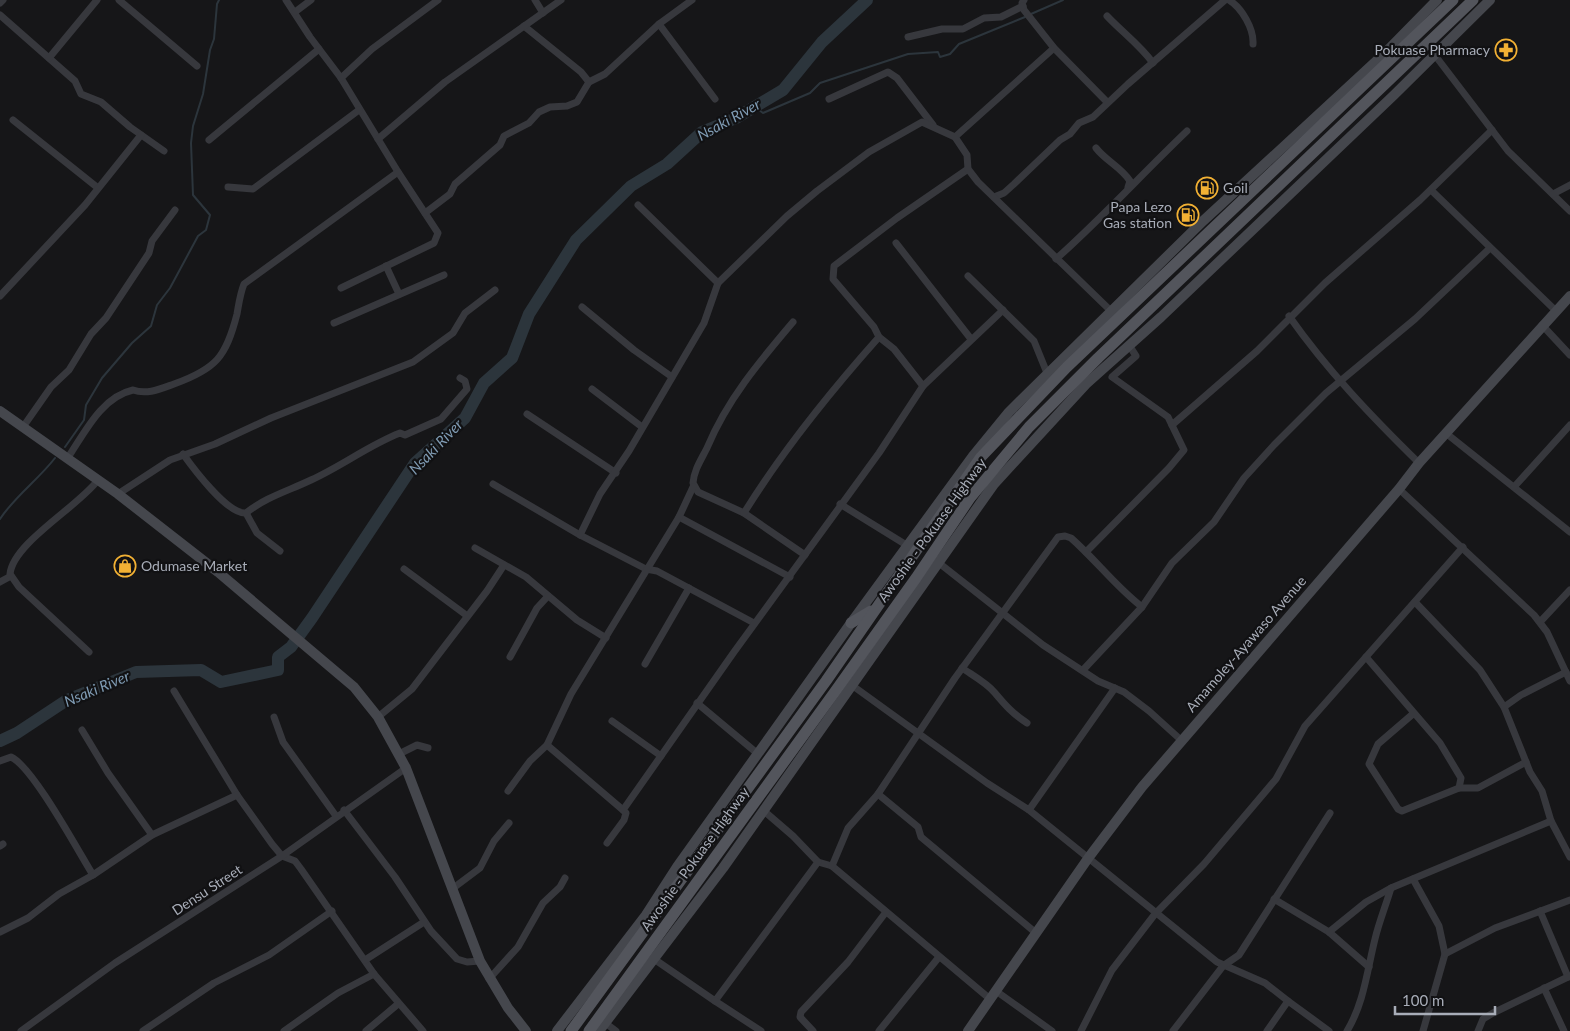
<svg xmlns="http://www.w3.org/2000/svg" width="1570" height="1031" font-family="Lato,sans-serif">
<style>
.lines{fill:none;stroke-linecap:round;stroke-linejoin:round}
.stream{stroke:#2c353c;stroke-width:2}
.river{stroke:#2c353c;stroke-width:12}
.street{stroke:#37383d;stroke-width:7}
.secondary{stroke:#45474d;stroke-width:10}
.primary{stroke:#53555c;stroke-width:11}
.labels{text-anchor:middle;stroke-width:4.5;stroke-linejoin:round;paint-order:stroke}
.poi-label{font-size:14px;fill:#a8adb8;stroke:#111113;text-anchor:end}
.street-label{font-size:14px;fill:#a8adb8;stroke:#111113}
.water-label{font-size:15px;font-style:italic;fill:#7f9bb3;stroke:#111113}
</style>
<rect width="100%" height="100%" fill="#161618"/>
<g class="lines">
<!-- stream -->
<g class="stream">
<polyline points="1031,14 1063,0"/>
<polyline points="755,107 763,113 810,93 820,83 908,54 938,52 940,57 950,54 959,44 1025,17"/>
<polyline points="65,447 84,420 86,405 102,378 132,343 151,326 157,305 170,288 198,236 206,230 210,215 193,195 191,143 193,126 203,94 210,50 214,39 217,4 219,0"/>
<path d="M0 519C15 496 38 480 55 458"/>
</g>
<!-- river -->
<polyline class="river" points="0,741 17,733 67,700 136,672 201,670 221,682 278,670 278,657 291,647 312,618 415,463 465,418 484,383 512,358 529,314 576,240 631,186 667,164 702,132 736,118 783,90 822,42 867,0"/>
<!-- street -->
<g class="street">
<polyline points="119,0 197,66"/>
<polyline points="286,0 310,37 341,78 398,172 438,233 434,243 341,288"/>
<polyline points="535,0 543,13"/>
<polyline points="1024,0 1022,3 1024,10 1054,48 1107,102"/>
<path d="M1229 0C1242 8 1254 29 1253 44"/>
<polyline points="0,3 3,0"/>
<polyline points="295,12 311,0"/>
<polyline points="0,15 75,81 81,94 101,102 130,127 164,151"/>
<path d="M1107 16C1122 32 1140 45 1153 63"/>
<polyline points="659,24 715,99"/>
<polyline points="524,26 581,72 589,82"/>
<polyline points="908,37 942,29 963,29 984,18 1001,17 1023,6"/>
<polyline points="1434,54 1508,151 1570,211"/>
<polyline points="49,58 97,0"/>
<polyline points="341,78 372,49 438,0"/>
<polyline points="829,99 888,72 897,78 933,125"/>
<polyline points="13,120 98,188"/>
<polyline points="955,137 1054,48"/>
<polyline points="378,139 445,82 561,0"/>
<polyline points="209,140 319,49"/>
<path d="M1096 148C1106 161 1121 167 1130 181L1128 187"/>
<polyline points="228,187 253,189 359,110"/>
<polyline points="1431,190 1555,310"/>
<polyline points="1553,194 1570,185"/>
<polyline points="994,197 1004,193 1014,184 1060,140 1070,134 1079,123 1093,117 1128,84 1225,0"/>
<polyline points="638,205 718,283"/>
<polyline points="425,213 450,194 455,184 500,145 504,136 529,123 539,112 550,107 567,106 577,102 589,82 605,74 659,24 692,0"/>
<polyline points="896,243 971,339"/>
<path d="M1056 259C1101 219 1143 173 1187 131"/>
<polyline points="386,266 399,294"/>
<polyline points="968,276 1034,341 1047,373"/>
<polyline points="0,296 85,205 141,135"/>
<polyline points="582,307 634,350 672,377"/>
<path d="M1289 316C1327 370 1372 417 1419 463"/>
<path d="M793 322C759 362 727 400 707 448 701 460 694 470 693 483L698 492 744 513 805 555"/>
<polyline points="334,323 444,275"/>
<polyline points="1542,325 1570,355"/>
<polyline points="923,386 894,349 879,337 874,327 833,279 834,266 897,218 968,169"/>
<polyline points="592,389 642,427"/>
<polyline points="527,414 616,473"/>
<polyline points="1172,425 1257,351 1325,283 1420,200 1492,130"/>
<polyline points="23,427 51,387 69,370 91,334 106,318 149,253 152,241 175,210"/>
<polyline points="1447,434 1570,532"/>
<path d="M183 454C193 468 228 515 246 513 266 497 288 491 311 480 342 466 369 445 400 433L405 435 441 419 467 389 465 381 460 378"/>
<path d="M67 459C84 434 101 397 133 390 147 395 160 389 174 384 216 369 226 357 237 314 239 303 240 294 244 284L398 172"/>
<polyline points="493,484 580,535 646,569 657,571 754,623"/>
<polyline points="1514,487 1570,425"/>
<polyline points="1399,489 1534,615 1547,632 1570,681"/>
<polyline points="118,494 170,460 215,444 271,418 413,362 453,333 465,313 495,290"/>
<polyline points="840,504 908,546"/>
<polyline points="246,513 257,533 280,551"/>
<path d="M744 513C783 450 830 392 879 337"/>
<polyline points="679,517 790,577"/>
<polyline points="580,535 600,494 629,451 704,323 718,283 787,216 817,191 869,152 922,122 955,137 967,155 968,169 978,182 1112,312"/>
<polyline points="475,548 526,577 577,620 606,638"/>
<polyline points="1086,552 1169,468 1184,450 1168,417 1112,377 1136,356 1129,345"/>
<polyline points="939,563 1043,645 1098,681 1124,692 1149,711 1181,740"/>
<polyline points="404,569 466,615"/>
<polyline points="0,582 11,576"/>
<polyline points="1415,602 1480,670 1504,707"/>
<polyline points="1540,622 1570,590"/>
<path d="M89 652 19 587 10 574C13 543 79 506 98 480"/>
<polyline points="510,657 537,608 548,596"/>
<polyline points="1366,657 1440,743 1461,778 1459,788 1402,811 1398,809 1369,764 1378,744 1414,713"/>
<polyline points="645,664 689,588"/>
<path d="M962 668C972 675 987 683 995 693 1005 705 1013 714 1027 723"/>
<polyline points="1083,670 1142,607 1172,563 1214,522 1244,478 1274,445 1326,393 1415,319 1490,248"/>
<polyline points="853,686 987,783 1029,810 1217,962 1265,983 1288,1001 1267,1031"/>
<polyline points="174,691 237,795 272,844 282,856 295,861 301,869 374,974 423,1031"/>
<polyline points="697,703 758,754"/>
<polyline points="274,717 283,742 336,816"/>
<polyline points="378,717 412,689 487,591 504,565"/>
<polyline points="612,721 661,756"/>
<polyline points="82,730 108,773 152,835"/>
<polyline points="547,745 623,810"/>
<polyline points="399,754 417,745 428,748"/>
<path d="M0 761 11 757C33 767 78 851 93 875"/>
<polyline points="1459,788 1478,788 1526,762"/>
<polyline points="508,791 530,761 547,745 571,694 679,517 693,487"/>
<polyline points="878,794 918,827 921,837 1036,933"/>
<polyline points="344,810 395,877 431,931 457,959 467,962 480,961"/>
<polyline points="1029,810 1115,688"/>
<polyline points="764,811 793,836 818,862 832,866 990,999"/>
<polyline points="1551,821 1570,857"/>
<polyline points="607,843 624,820 626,813 623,810 734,652 879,453 923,386 1003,310"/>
<polyline points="0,846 3,844"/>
<path d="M832 866 848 828 878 794 955 678 1058 537 1065 536 1071 538C1096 560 1115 586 1142 607"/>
<polyline points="1413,879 1439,926 1445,954 1423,1031"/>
<polyline points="452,889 480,868 494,841 509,823"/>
<polyline points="1274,899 1329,932 1369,967"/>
<polyline points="1540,911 1568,977"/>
<polyline points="0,932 28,918 59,894 93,875 152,835 237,795"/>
<polyline points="1329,932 1366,902 1391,888 1551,821 1542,791 1530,772 1504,707 1521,695 1566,672"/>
<polyline points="1445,954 1495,928 1570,900"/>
<polyline points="654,959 715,1001 818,862"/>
<polyline points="365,960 424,922"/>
<polyline points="489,979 518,947 543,903 560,887 565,878"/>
<polyline points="1544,988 1564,1031"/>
<polyline points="996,991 1052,1031"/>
<polyline points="715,1001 761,1031"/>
<polyline points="1288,1001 1329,1031"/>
<polyline points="604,1022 616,1031"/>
<polyline points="21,1031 115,963 282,856 406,768"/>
<polyline points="143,1031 214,983 269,955 332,911"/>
<polyline points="284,1031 338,993 374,974"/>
<polyline points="366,1031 398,1004"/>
<polyline points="813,1031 800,1017 801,1012 848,962 886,912"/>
<polyline points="879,1031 939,957"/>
<polyline points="1081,1031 1112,970 1155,914 1204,864 1276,779 1305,726 1463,547"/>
<polyline points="1173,1031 1223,966 1239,955 1330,813"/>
<path d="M1347 1031C1364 1003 1367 971 1375 939 1379 922 1386 905 1391 888"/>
<polyline points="1478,1031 1483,1019 1493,1013 1570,976"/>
</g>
<!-- secondary -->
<g class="secondary">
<polyline points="0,411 118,494 218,572 354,687 378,717 406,768 480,961 508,1008 526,1031"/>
<polyline points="557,1031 646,915 677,867 851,623 973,456 1009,412 1203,221 1384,54 1437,0"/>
<polyline points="599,1031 723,868 994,484 1086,384 1161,317 1394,95 1490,0"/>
<polyline points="968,1031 1089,857 1142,787 1399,489 1419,463 1570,296"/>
</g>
<!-- primary -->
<g class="primary">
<polyline points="851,623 871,611"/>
<polyline points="571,1031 826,681 981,457 1067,367 1453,0"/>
<polyline points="589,1031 834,693 916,578 970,498 1029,427 1098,358 1473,0"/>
</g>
</g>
<!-- icons -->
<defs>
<g id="pharmacy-ring" transform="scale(1.125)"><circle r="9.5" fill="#111113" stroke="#f2b134" stroke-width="1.5"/><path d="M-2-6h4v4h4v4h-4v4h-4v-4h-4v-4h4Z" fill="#f2b134"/></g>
<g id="fuel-ring" transform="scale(1.125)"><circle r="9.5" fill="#111113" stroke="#f2b134" stroke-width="1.5"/><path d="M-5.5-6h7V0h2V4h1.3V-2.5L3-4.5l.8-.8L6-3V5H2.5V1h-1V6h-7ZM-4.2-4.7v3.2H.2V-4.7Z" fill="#f2b134"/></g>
<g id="shop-ring" transform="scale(1.125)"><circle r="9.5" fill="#111113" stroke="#f2b134" stroke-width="1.5"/><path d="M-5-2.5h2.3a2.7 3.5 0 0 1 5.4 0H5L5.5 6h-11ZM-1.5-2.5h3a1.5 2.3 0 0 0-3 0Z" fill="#f2b134"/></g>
</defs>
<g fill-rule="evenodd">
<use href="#pharmacy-ring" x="1506" y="50"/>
<use href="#fuel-ring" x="1207" y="188"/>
<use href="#fuel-ring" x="1188" y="215"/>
<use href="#shop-ring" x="125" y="566"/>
</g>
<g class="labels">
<!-- poi labels -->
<g class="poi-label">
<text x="1490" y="55">Pokuase Pharmacy</text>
<text x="1223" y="193" text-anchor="start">Goil</text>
<text x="1172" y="212">Papa Lezo<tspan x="1172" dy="16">Gas station</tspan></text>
<text x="141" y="571" text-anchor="start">Odumase Market</text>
</g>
<!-- street labels -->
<g class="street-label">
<text transform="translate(932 530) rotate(-54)" y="5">Awoshie - Pokuase Highway</text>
<text transform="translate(1246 644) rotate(-49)" y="5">Amamoley-Ayawaso Avenue</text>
<text transform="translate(695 859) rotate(-54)" y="5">Awoshie - Pokuase Highway</text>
<text transform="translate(207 890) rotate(-33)" y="5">Densu Street</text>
</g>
<!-- water labels -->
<g class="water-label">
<text transform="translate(729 120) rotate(-29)" y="5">Nsaki River</text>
<text transform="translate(436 447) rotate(-46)" y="5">Nsaki River</text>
<text transform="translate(97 689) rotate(-23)" y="5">Nsaki River</text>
</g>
</g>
<!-- scale -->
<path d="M1395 1006v8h100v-8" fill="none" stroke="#a8adb8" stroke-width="2.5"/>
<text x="1402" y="1006" font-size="15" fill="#a8adb8" stroke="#111113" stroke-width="4" paint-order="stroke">100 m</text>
</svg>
